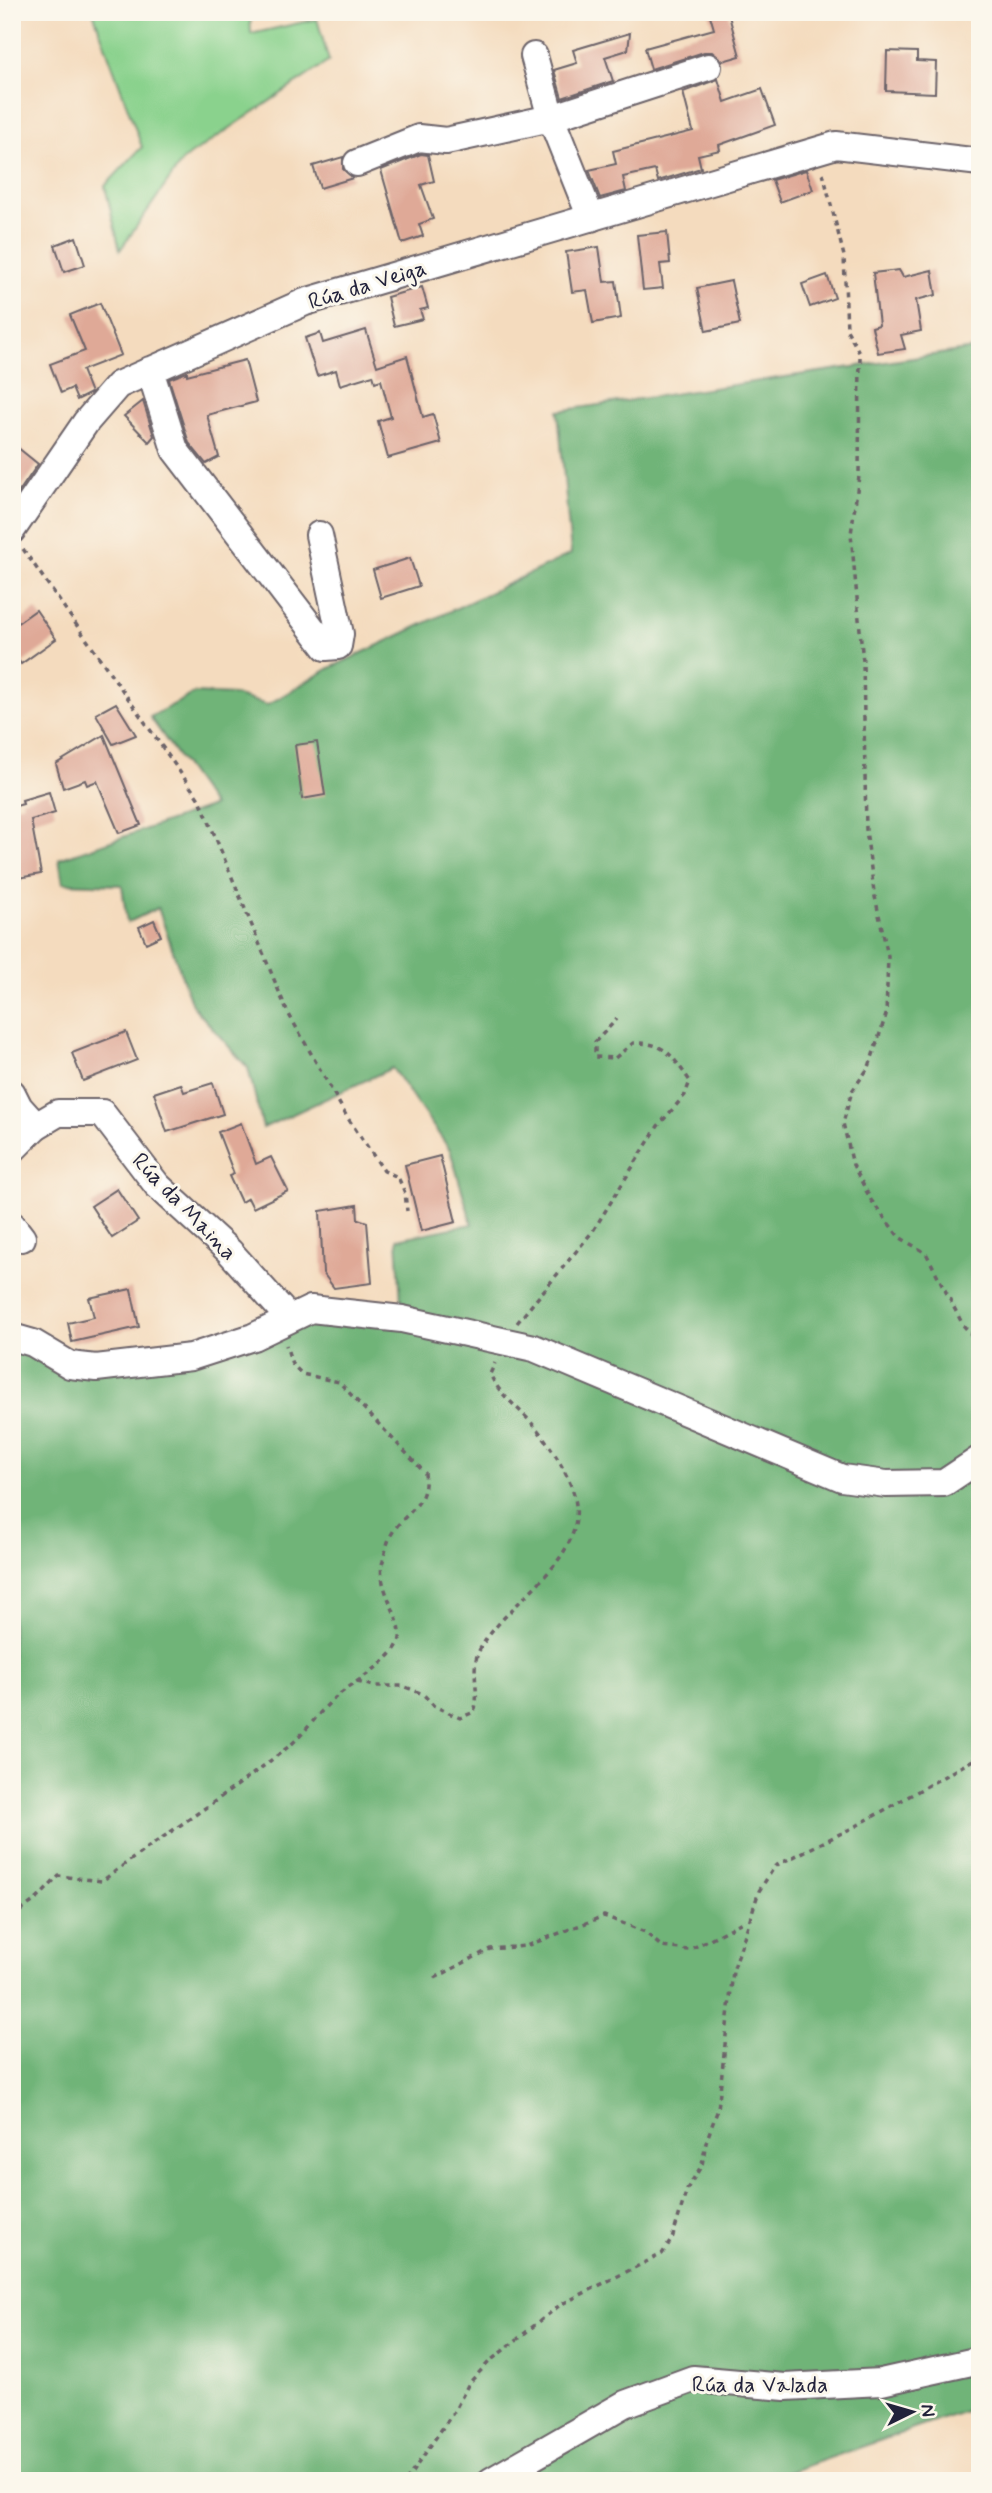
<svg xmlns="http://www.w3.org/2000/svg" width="992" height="2493" font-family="Mynerve,sans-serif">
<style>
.green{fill:#8ad28d;stroke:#567a64;stroke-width:2}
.forest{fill:#6fb478;stroke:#486b5a;stroke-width:2}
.building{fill:#dfa997}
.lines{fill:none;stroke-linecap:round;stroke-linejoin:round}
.minor-casing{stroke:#6c6369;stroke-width:30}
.path{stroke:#6c6369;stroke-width:3.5;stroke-dasharray:5 5;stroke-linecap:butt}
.minor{stroke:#fff;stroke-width:26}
.labels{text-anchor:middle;stroke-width:6;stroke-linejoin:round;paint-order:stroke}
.street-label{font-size:23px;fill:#22223b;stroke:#fbf7ec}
</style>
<rect width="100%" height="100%" fill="#fbf7ec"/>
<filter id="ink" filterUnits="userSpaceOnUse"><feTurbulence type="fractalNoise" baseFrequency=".0143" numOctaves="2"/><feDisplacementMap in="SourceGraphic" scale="14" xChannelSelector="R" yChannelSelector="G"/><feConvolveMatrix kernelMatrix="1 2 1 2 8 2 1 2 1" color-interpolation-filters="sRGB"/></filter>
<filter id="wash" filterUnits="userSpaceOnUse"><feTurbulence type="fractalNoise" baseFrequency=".00686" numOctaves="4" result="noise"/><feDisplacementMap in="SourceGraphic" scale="28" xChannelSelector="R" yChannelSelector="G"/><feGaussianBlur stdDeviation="1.57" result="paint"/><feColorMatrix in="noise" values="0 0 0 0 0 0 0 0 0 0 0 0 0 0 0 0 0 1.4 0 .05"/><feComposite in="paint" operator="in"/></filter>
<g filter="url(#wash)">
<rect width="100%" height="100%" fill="#f4dbbe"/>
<!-- green -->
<polygon class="green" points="93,12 250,12 251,34 317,19 329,61 183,160 120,250 105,186 142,147"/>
<!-- forest -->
<polygon class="forest" points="980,348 980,2406 763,2481 12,2481 12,1337 70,1365 191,1357 311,1309 402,1319 397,1239 472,1224 450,1150 392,1068 263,1128 248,1068 192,1005 158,908 127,923 122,885 63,883 59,859 213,806 150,717 195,693 234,695 267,705 328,669 571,554 558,411"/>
<g id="blocks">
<!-- building -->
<g class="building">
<polygon points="709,12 728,12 740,56 723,61 712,52 704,52 651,69 645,48 714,29"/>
<polygon points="630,33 628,50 605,57 613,81 562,98 554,70 577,63 573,50"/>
<polygon points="887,51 917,52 917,61 936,62 935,93 886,91"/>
<polygon points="718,79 725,102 762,89 775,125 719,145 720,150 698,155 701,168 658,181 655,170 623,177 626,191 600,198 589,170 616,164 613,151 693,131 683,92"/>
<polygon points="421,154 428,155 434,181 421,185 433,219 419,224 423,236 402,243 381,170"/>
<polygon points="343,157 343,169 353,178 320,188 313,166"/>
<polygon points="806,170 813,190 780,202 772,180"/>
<polygon points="667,232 670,263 660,264 663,288 643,290 637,235"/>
<polygon points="76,237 85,265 64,272 55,245"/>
<polygon points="599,247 604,282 616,281 621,318 593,323 587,290 572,292 566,252"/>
<polygon points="899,270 903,277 932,270 936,295 916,300 921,331 901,335 905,349 878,353 872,327 879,325 873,273"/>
<polygon points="827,275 835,298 810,307 802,284"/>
<polygon points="731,281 740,324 706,331 697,288"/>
<polygon points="422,287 428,308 420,310 423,319 394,326 387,297"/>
<polygon points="100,303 121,355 82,370 91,393 77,400 72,388 61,393 50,364 85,351 70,315"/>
<polygon points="366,330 377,366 407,356 423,417 433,414 441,443 388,458 378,421 391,417 381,380 375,382 373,375 340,385 336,370 317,376 305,338 320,333 323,343"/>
<polygon points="245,360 256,402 207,415 219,457 206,464 189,443 169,379 187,372 187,375"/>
<polygon points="143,401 154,436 149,442 124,416"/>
<polygon points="12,443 38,464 12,502"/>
<polygon points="410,558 419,586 381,598 373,570"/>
<polygon points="36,610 56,639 21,664 12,651 12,627"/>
<polygon points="116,703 136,735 113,744 96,714"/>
<polygon points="104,735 141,825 119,833 97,781 87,785 85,780 63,788 56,764"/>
<polygon points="317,742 325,795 302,799 295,745"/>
<polygon points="49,792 55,813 31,820 41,874 12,879 12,807 23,804 22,800"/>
<polygon points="154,920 161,936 146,943 139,927"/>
<polygon points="126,1032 137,1060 83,1081 72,1053"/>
<polygon points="213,1083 223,1114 167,1132 154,1093 181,1084 184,1092"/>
<polygon points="241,1123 256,1164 271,1157 288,1191 253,1208 248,1198 241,1202 229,1176 234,1174 218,1132"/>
<polygon points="440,1156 456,1222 421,1231 405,1165"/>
<polygon points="117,1189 138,1221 112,1238 91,1206"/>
<polygon points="357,1205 358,1219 367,1222 372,1283 334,1288 323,1273 320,1211"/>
<polygon points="131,1289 139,1327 72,1342 68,1323 94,1317 89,1298"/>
</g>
</g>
</g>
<g filter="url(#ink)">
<use href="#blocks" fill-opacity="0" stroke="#6c6369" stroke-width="2"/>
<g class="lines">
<!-- minor casing -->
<g class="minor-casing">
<g id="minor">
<polyline points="534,56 551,118 591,218"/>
<polyline points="357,163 419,138 446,141 551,118 708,67"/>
<polyline points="150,370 175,450 326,647 338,646 340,634 319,535"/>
<polyline points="12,530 86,422 118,385 305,302 836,145 980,162"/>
<polyline points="12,1093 19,1107 36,1126 58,1113 102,1113 157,1185 229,1251 289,1318"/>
<polyline points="12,1150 36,1126"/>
<polyline points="12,1225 22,1238"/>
<polyline points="12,1337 33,1343 70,1365 96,1368 191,1357 253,1337 311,1309 402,1319 534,1348 842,1478 886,1484 944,1483 980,1459"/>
<polyline points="491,2481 625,2404 693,2379 785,2387 881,2382 980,2360"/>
</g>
</g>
<!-- path -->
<g class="path">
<polyline points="823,173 844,256 847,330 860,354 859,476 851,534 863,662 866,830 874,892 888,956 886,1015 869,1067 852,1091 843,1123 853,1165 871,1200 899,1237 926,1253 963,1325 980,1345"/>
<polyline points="23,549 201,802 287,1011 347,1117 384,1171 398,1177 405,1193 407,1211"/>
<path d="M517 1323 593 1231 658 1126 685 1095 690 1081C672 1056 666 1042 633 1043L615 1058 595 1057V1042L617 1019"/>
<path d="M357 1682 374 1686H403L423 1694 434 1706 460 1718 474 1712C481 1692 469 1668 480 1649 510 1595 603 1554 569 1481 558 1457 545 1437 527 1418 513 1403 499 1394 490 1374L495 1363"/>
<path d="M12 1917 38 1898 59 1876 102 1881C163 1835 228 1795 288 1747 306 1733 318 1712 336 1697 352 1683 391 1662 399 1642 407 1623 374 1587 383 1561 385 1553 387 1542 391 1535 405 1510 428 1508 425 1473L339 1382 302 1374 292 1364 286 1345"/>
<polyline points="435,1978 490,1949 526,1946 604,1916 645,1932 662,1947 689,1950 746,1920"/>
<polyline points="406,2481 455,2410 469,2383 490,2361 560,2305 662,2254 672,2239 687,2189 702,2165 706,2142 718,2109 733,1971 759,1891 775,1866 858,1825 980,1756"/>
</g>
<!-- minor -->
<use href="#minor" class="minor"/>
</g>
</g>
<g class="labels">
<!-- street labels -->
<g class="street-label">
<text transform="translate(367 284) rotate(-17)" y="8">Rúa da Veiga</text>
<text transform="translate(185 1206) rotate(46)" y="8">Rúa da Maina</text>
<text x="760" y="2392">Rúa da Valada</text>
</g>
</g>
<!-- margin -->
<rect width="992" height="2493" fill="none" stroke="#fbf7ec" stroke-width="42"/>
<!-- north arrow -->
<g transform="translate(912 2412) rotate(85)" stroke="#fbf7ec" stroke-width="5" paint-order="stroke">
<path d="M0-5L12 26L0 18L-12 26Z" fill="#22223b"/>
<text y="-10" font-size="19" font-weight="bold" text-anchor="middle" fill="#22223b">N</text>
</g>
</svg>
